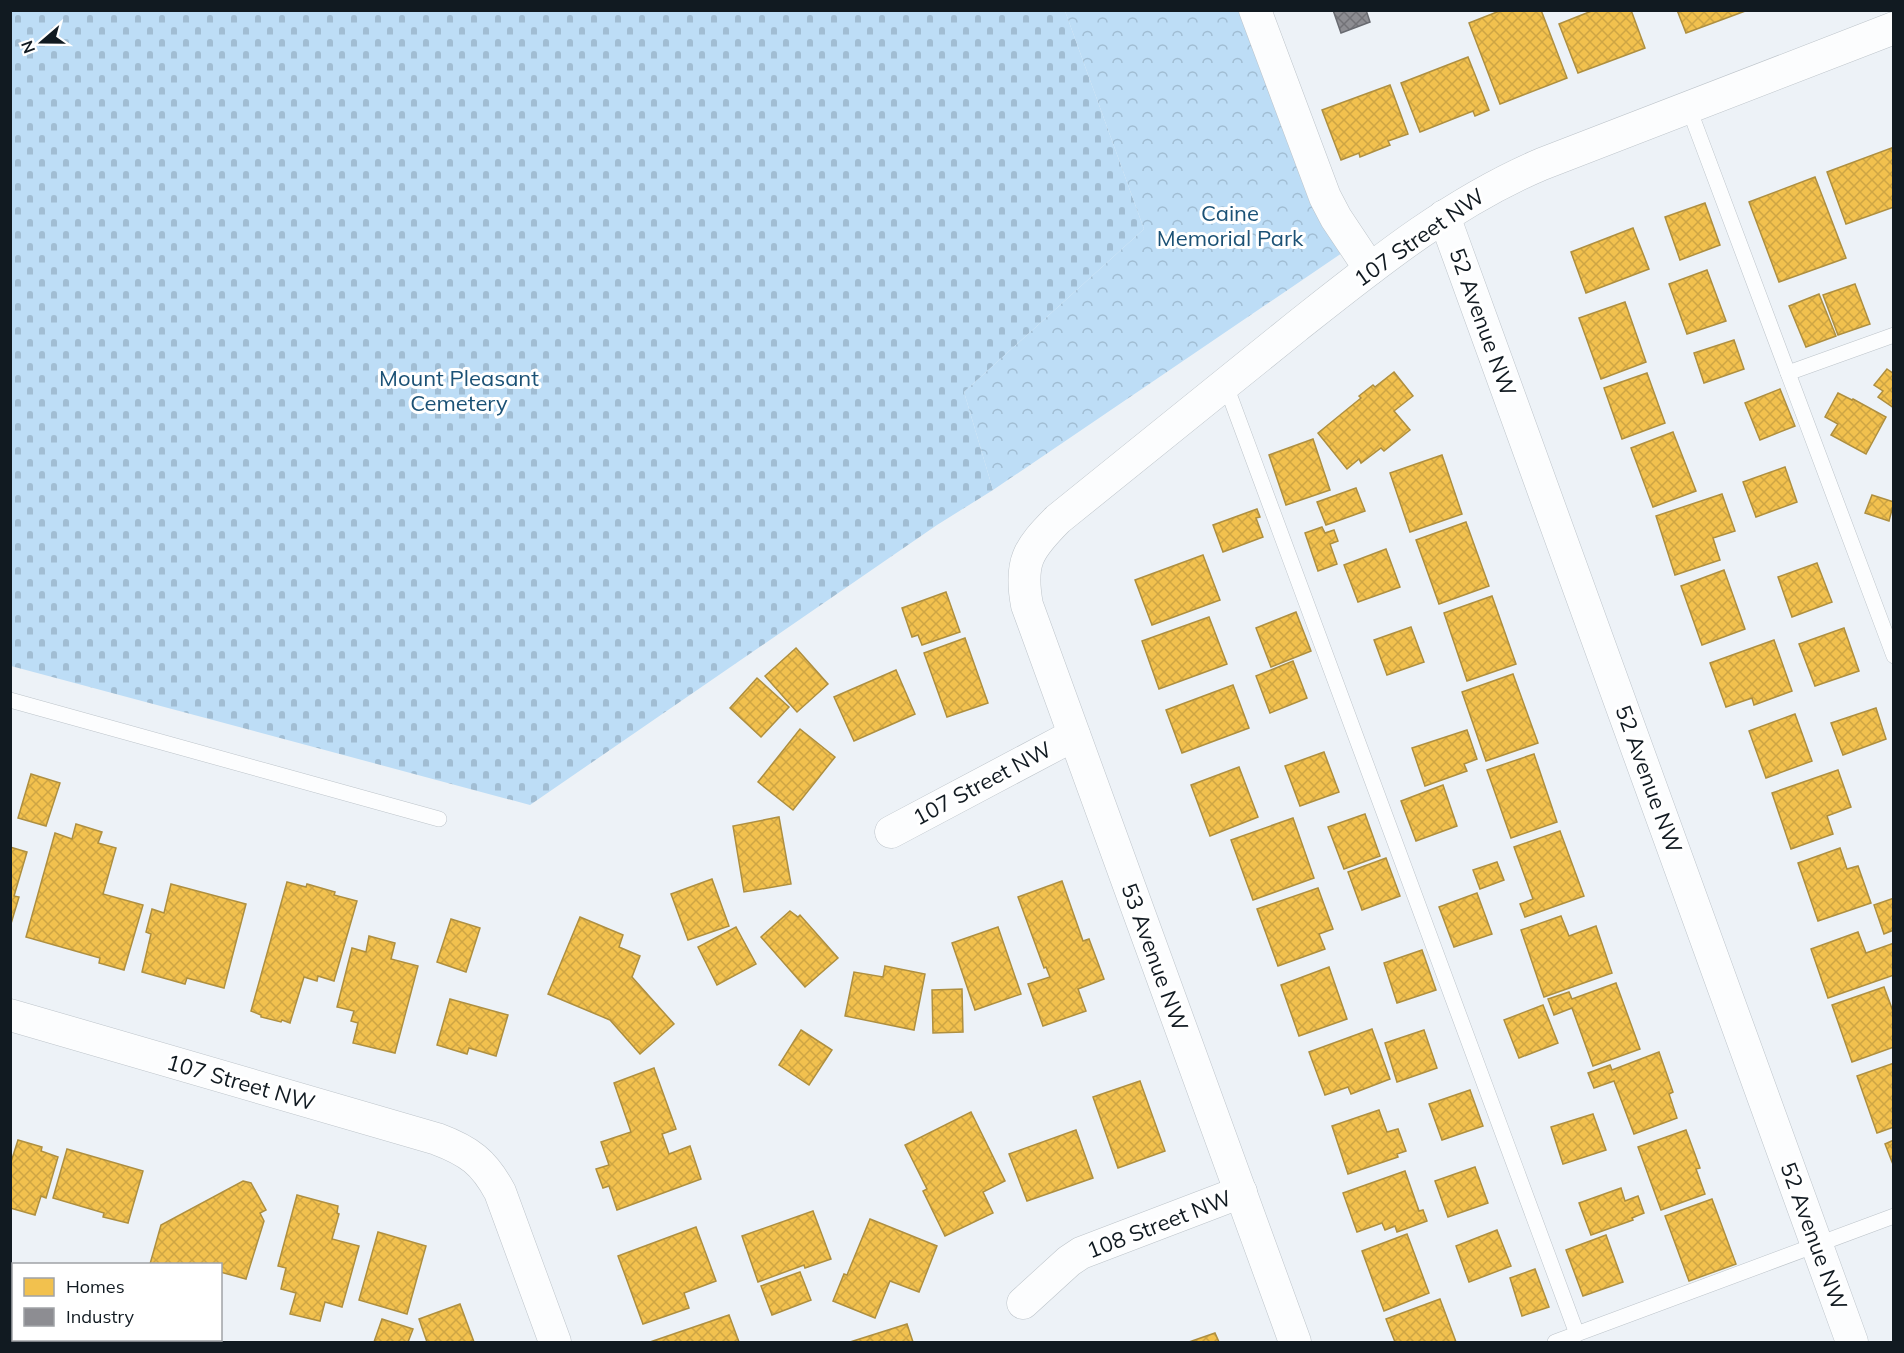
<svg xmlns="http://www.w3.org/2000/svg" width="1904" height="1353" font-family="Mulish,sans-serif">
<style>
.cemetery{fill:url(#cemetery-stones)}
.park{fill:url(#park-crowns)}
.homes{fill:url(#homes-cross-hatch);stroke:#ae8f40;stroke-width:1.5}
.industry{fill:url(#industry-cross-hatch);stroke:#686a70;stroke-width:1.5}
.lines{fill:none;stroke-linecap:round;stroke-linejoin:round}
.lane-casing{stroke:#bdc4ca;stroke-width:16}
.street-casing{stroke:#bdc4ca;stroke-width:33}
.lane{stroke:#fcfdfe;stroke-width:15}
.street{stroke:#fcfdfe;stroke-width:32}
.labels{text-anchor:middle;stroke-width:6;stroke-linejoin:round;paint-order:stroke}
.park-label{font-size:22px;fill:#1b5175;stroke:#fff}
.street-label{font-size:22px;fill:#111a21;stroke:#fff}
</style>
<defs>
<pattern id="cemetery-stones" width="16" height="16" patternUnits="userSpaceOnUse" patternTransform="scale(1.5)"><rect width="16" height="16" fill="#bdddf6"/><path d="M2 7V4a2 2 0 0 1 4 0v3zM10 15v-3a2 2 0 0 1 4 0v3z" fill="#a1bdd3"/></pattern>
<pattern id="park-crowns" width="20" height="18" patternUnits="userSpaceOnUse" patternTransform="scale(1.5)"><rect width="20" height="18" fill="#bdddf6"/><path d="M2 6a3 3 0 1 1 6 0M12 15a3 3 0 1 1 6 0" fill="none" stroke="#a1bdd3"/></pattern>
<pattern id="homes-cross-hatch" width="8" height="8" patternUnits="userSpaceOnUse" patternTransform="scale(1.5)"><rect width="8" height="8" fill="#f2c14e"/><path d="M0 0l8 8M0 8l8-8" fill="none" stroke="#cea544"/></pattern>
<pattern id="industry-cross-hatch" width="8" height="8" patternUnits="userSpaceOnUse" patternTransform="scale(1.5)"><rect width="8" height="8" fill="#8d8d92"/><path d="M0 0l8 8M0 8l8-8" fill="none" stroke="#727277"/></pattern>
</defs>
<rect width="100%" height="100%" fill="#edf2f7"/>
<!-- cemetery -->
<polygon class="cemetery" points="10,11 1065,11 1144,229 964,392 993,490 937,525 530,805 11,666"/>
<!-- park -->
<polygon class="park" points="1065,11 1247,11 1342,253 993,490 964,392 1144,229"/>
<!-- homes -->
<g class="homes">
<polygon points="1502,10 1541,10 1567,78 1500,104 1469,23"/>
<polygon points="1594,10 1631,10 1645,48 1578,73 1559,24"/>
<polygon points="1677,10 1748,10 1686,33"/>
<polygon points="1468,57 1489,110 1475,116 1473,111 1420,132 1401,83"/>
<polygon points="1390,85 1408,134 1388,141 1390,145 1360,157 1359,153 1341,160 1322,110"/>
<polygon points="1894,147 1894,207 1846,224 1827,172"/>
<polygon points="1815,177 1846,258 1779,282 1749,202"/>
<polygon points="1705,203 1720,245 1680,260 1665,217"/>
<polygon points="1633,228 1649,269 1586,293 1571,252"/>
<polygon points="1707,270 1726,321 1687,334 1669,284"/>
<polygon points="1855,284 1870,324 1838,335 1823,295"/>
<polygon points="1819,294 1836,336 1806,347 1789,306"/>
<polygon points="1625,302 1646,362 1601,379 1579,318"/>
<polygon points="1734,340 1744,369 1704,383 1694,353"/>
<polygon points="1887,369 1894,374 1894,408 1878,397 1883,391 1874,385"/>
<polygon points="1394,372 1413,396 1394,411 1410,430 1384,451 1381,448 1361,463 1359,459 1347,469 1318,433 1361,398 1359,396 1373,385 1375,387"/>
<polygon points="1647,373 1665,423 1622,439 1604,388"/>
<polygon points="1780,389 1795,426 1760,440 1745,403"/>
<polygon points="1838,393 1852,400 1853,399 1886,417 1866,454 1831,435 1838,424 1825,417"/>
<polygon points="1673,432 1696,491 1653,507 1631,448"/>
<polygon points="1313,439 1330,490 1286,505 1269,455"/>
<polygon points="1442,455 1462,514 1410,532 1390,473"/>
<polygon points="1785,467 1797,502 1756,517 1743,482"/>
<polygon points="1356,488 1365,511 1326,525 1317,502"/>
<polygon points="1722,494 1735,531 1713,538 1720,560 1675,575 1656,516"/>
<polygon points="1872,495 1894,502 1889,521 1865,513"/>
<polygon points="1257,509 1260,517 1256,518 1263,537 1223,552 1213,525"/>
<polygon points="1466,522 1489,586 1439,604 1416,540"/>
<polygon points="1322,527 1325,533 1334,530 1338,541 1330,544 1337,564 1318,571 1305,533"/>
<polygon points="1386,549 1400,587 1358,602 1344,565"/>
<polygon points="1203,555 1220,600 1152,625 1135,580"/>
<polygon points="1817,563 1832,602 1792,617 1778,577"/>
<polygon points="1724,570 1745,629 1702,645 1681,586"/>
<polygon points="946,592 960,632 922,645 918,635 912,637 902,608"/>
<polygon points="1492,596 1516,664 1467,681 1444,613"/>
<polygon points="1296,612 1311,651 1271,667 1256,628"/>
<polygon points="1209,617 1227,664 1159,689 1142,641"/>
<polygon points="1411,627 1424,662 1387,675 1374,640"/>
<polygon points="1844,628 1859,671 1815,686 1799,644"/>
<polygon points="965,638 988,703 947,717 924,653"/>
<polygon points="1774,640 1792,691 1754,705 1752,698 1726,707 1710,663"/>
<polygon points="796,648 828,684 797,712 765,676"/>
<polygon points="1293,661 1307,698 1270,713 1256,676"/>
<polygon points="896,670 915,714 854,741 834,697"/>
<polygon points="1513,674 1538,743 1486,761 1462,692"/>
<polygon points="757,678 789,707 761,737 730,708"/>
<polygon points="1233,685 1249,728 1182,753 1166,710"/>
<polygon points="1876,708 1886,739 1843,755 1831,723"/>
<polygon points="1795,714 1812,761 1766,778 1749,731"/>
<polygon points="800,729 835,757 793,810 758,782"/>
<polygon points="1467,730 1477,759 1464,764 1467,771 1425,786 1412,748"/>
<polygon points="1324,752 1339,792 1300,806 1285,766"/>
<polygon points="1534,754 1557,822 1511,838 1487,770"/>
<polygon points="1239,767 1258,817 1210,836 1191,785"/>
<polygon points="1838,770 1851,807 1827,816 1833,834 1791,849 1772,793"/>
<polygon points="31,774 60,783 46,826 18,818"/>
<polygon points="1443,785 1457,826 1416,841 1401,801"/>
<polygon points="1365,814 1380,856 1344,869 1328,827"/>
<polygon points="779,817 791,884 744,892 733,826"/>
<polygon points="1293,818 1314,878 1253,900 1231,840"/>
<polygon points="76,824 102,832 98,843 116,848 103,894 143,905 124,970 99,963 100,958 26,937 55,833 72,839"/>
<polygon points="1560,831 1584,896 1525,917 1520,904 1533,899 1514,847"/>
<polygon points="10,847 27,852 14,896 19,897 10,927"/>
<polygon points="1840,848 1847,869 1858,866 1871,903 1818,921 1798,863"/>
<polygon points="1386,858 1400,896 1362,910 1348,872"/>
<polygon points="1497,862 1504,880 1480,889 1473,870"/>
<polygon points="712,879 729,926 688,940 671,894"/>
<polygon points="1062,881 1083,941 1089,939 1104,979 1078,989 1086,1011 1043,1026 1028,984 1050,977 1046,967 1044,968 1018,897"/>
<polygon points="287,882 306,887 307,884 335,892 334,895 357,901 334,981 318,976 317,981 304,977 290,1023 282,1020 281,1022 261,1017 261,1015 251,1011"/>
<polygon points="171,884 246,904 224,988 187,978 185,984 142,972 151,934 146,932 152,909 164,913"/>
<polygon points="1318,888 1333,929 1319,934 1325,949 1278,966 1257,909"/>
<polygon points="1477,893 1492,934 1454,947 1439,907"/>
<polygon points="1894,898 1894,930 1884,934 1874,905"/>
<polygon points="790,911 798,917 800,915 838,958 805,987 761,937"/>
<polygon points="1561,916 1569,936 1596,926 1612,973 1544,997 1521,930"/>
<polygon points="580,917 623,935 619,947 640,956 632,977 674,1024 640,1054 610,1020 548,994"/>
<polygon points="451,919 480,928 466,972 437,962"/>
<polygon points="736,927 756,964 717,985 698,947"/>
<polygon points="998,927 1021,994 975,1010 952,943"/>
<polygon points="1858,932 1866,953 1894,943 1894,975 1828,998 1811,949"/>
<polygon points="369,936 395,943 391,959 418,966 395,1053 353,1043 358,1023 351,1021 354,1011 337,1007 352,948 366,952"/>
<polygon points="1422,950 1436,990 1397,1003 1384,963"/>
<polygon points="885,966 925,974 914,1030 845,1016 854,972 883,977"/>
<polygon points="1329,967 1347,1019 1299,1036 1281,985"/>
<polygon points="1616,983 1640,1049 1593,1066 1572,1008 1554,1015 1548,999 1569,992 1572,999"/>
<polygon points="1884,987 1894,1014 1894,1047 1852,1062 1832,1005"/>
<polygon points="962,989 963,1032 933,1033 932,990"/>
<polygon points="450,999 508,1015 496,1056 469,1048 467,1054 437,1045"/>
<polygon points="1543,1005 1558,1043 1519,1058 1504,1020"/>
<polygon points="1372,1029 1390,1079 1351,1094 1348,1087 1325,1095 1309,1052"/>
<polygon points="801,1030 832,1050 809,1085 779,1065"/>
<polygon points="1424,1030 1437,1068 1397,1082 1385,1043"/>
<polygon points="1659,1052 1673,1092 1669,1094 1677,1118 1634,1134 1614,1081 1594,1088 1588,1073 1610,1065 1612,1070"/>
<polygon points="1894,1063 1894,1127 1877,1133 1857,1076"/>
<polygon points="654,1068 676,1129 662,1134 669,1154 690,1146 701,1179 617,1210 609,1186 603,1188 596,1169 609,1165 601,1142 631,1132 614,1083"/>
<polygon points="1140,1081 1165,1151 1118,1168 1093,1097"/>
<polygon points="1470,1090 1483,1126 1442,1140 1429,1104"/>
<polygon points="1379,1110 1387,1132 1398,1129 1406,1151 1397,1154 1398,1157 1348,1174 1332,1126"/>
<polygon points="971,1112 1005,1181 983,1192 993,1213 945,1236 923,1191 927,1189 905,1145"/>
<polygon points="1593,1114 1606,1150 1563,1164 1551,1127"/>
<polygon points="1076,1130 1093,1178 1027,1201 1009,1154"/>
<polygon points="1686,1130 1700,1168 1696,1169 1705,1194 1661,1210 1638,1147"/>
<polygon points="18,1140 42,1147 41,1151 58,1157 46,1198 41,1196 35,1215 10,1208 10,1165"/>
<polygon points="1894,1140 1894,1167 1885,1144"/>
<polygon points="67,1149 143,1171 128,1223 103,1217 104,1213 53,1198"/>
<polygon points="1475,1167 1488,1203 1448,1217 1435,1181"/>
<polygon points="1405,1171 1419,1211 1423,1210 1427,1221 1397,1232 1395,1226 1385,1230 1382,1223 1357,1232 1343,1193"/>
<polygon points="243,1181 251,1183 266,1210 260,1213 264,1221 246,1279 220,1272 220,1264 150,1264 161,1225"/>
<polygon points="1621,1188 1625,1201 1638,1196 1644,1213 1632,1218 1633,1220 1591,1235 1579,1203"/>
<polygon points="297,1195 338,1206 337,1213 339,1214 332,1239 359,1246 342,1307 325,1302 320,1321 290,1314 296,1293 281,1289 286,1268 278,1266"/>
<polygon points="1712,1199 1736,1264 1689,1281 1665,1216"/>
<polygon points="813,1211 831,1259 805,1268 804,1265 758,1282 742,1236"/>
<polygon points="870,1219 937,1246 919,1292 890,1281 875,1318 833,1301 844,1274 847,1275"/>
<polygon points="696,1227 716,1281 684,1293 689,1308 643,1324 618,1256"/>
<polygon points="1497,1230 1511,1266 1469,1282 1456,1246"/>
<polygon points="378,1232 426,1246 407,1314 359,1300"/>
<polygon points="1407,1234 1429,1293 1384,1311 1362,1251"/>
<polygon points="1606,1235 1623,1282 1583,1296 1566,1250"/>
<polygon points="1535,1269 1549,1307 1522,1316 1510,1278"/>
<polygon points="800,1272 811,1300 772,1315 761,1286"/>
<polygon points="1440,1299 1456,1342 1395,1342 1386,1319"/>
<polygon points="460,1304 474,1342 427,1342 419,1319"/>
<polygon points="729,1315 739,1342 650,1342"/>
<polygon points="382,1319 413,1329 408,1342 374,1342"/>
<polygon points="907,1324 913,1342 850,1342"/>
<polygon points="1215,1333 1219,1342 1189,1342"/>
</g>
<!-- industry -->
<polygon class="industry" points="1333,10 1366,10 1370,22 1341,33"/>
<g class="lines">
<!-- lane casing -->
<g class="lane-casing">
<g id="lane">
<polyline points="1688,106 1894,656"/>
<polyline points="1788,373 1894,335"/>
<polyline points="1225,383 1577,1334"/>
<polyline points="10,700 439,819"/>
<polyline points="1555,1342 1894,1216"/>
</g>
</g>
<!-- street casing -->
<g class="street-casing">
<g id="street">
<polyline points="1255,10 1325,197 1336,218 1370,269"/>
<polyline points="1444,216 1852,1342"/>
<polyline points="891,832 1074,735"/>
<path d="M10 1015 437 1139C469 1151 484 1162 500 1192L555 1342"/>
<polyline points="1023,1303 1069,1261 1081,1253 1241,1192"/>
<path d="M1295 1342 1027 605C1019 562 1028 549 1058 519 1137 455 1216 391 1296 327 1373 266 1450 203 1542 164L1894 28"/>
</g>
</g>
<!-- lane -->
<use href="#lane" class="lane"/>
<!-- street -->
<use href="#street" class="street"/>
</g>
<g class="labels">
<!-- park labels -->
<g class="park-label">
<text x="1230" y="221">Caine<tspan x="1230" dy="25">Memorial Park</tspan></text>
<text x="459" y="386">Mount Pleasant<tspan x="459" dy="25">Cemetery</tspan></text>
</g>
<!-- street labels -->
<g class="street-label">
<text transform="translate(1419 237) rotate(-35)" y="8">107 Street NW</text>
<text transform="translate(1483 322) rotate(70)" y="8">52 Avenue NW</text>
<text transform="translate(1649 779) rotate(70)" y="8">52 Avenue NW</text>
<text transform="translate(982 783) rotate(-28)" y="8">107 Street NW</text>
<text transform="translate(1155 957) rotate(70)" y="8">53 Avenue NW</text>
<text transform="translate(241 1082) rotate(16)" y="8">107 Street NW</text>
<text transform="translate(1159 1224) rotate(-21)" y="8">108 Street NW</text>
<text transform="translate(1814 1236) rotate(70)" y="8">52 Avenue NW</text>
</g>
</g>
<!-- border -->
<rect width="1904" height="1353" fill="none" stroke="#111a21" stroke-width="24"/>
<!-- legend -->
<rect x="12" y="1263" width="210" height="78" fill="#ffffff" stroke="#a0a3a6" stroke-width="1.5"/>
<rect x="24" y="1278" width="30" height="18" fill="#f2c14e" stroke="#a0a3a6" stroke-width="1.5"/>
<text x="66" y="1293" font-size="18" fill="#111a21">Homes</text>
<rect x="24" y="1308" width="30" height="18" fill="#8d8d92" stroke="#a0a3a6" stroke-width="1.5"/>
<text x="66" y="1323" font-size="18" fill="#111a21">Industry</text>
<!-- north arrow -->
<g transform="translate(42 42) rotate(250)" stroke="#ffffff" stroke-width="4.5" paint-order="stroke">
<path d="M0-4.5L10 22L0 15L-10 22Z" fill="#111a21"/>
<text y="-9" font-size="16" font-weight="bold" text-anchor="middle" fill="#111a21">N</text>
</g>
</svg>
